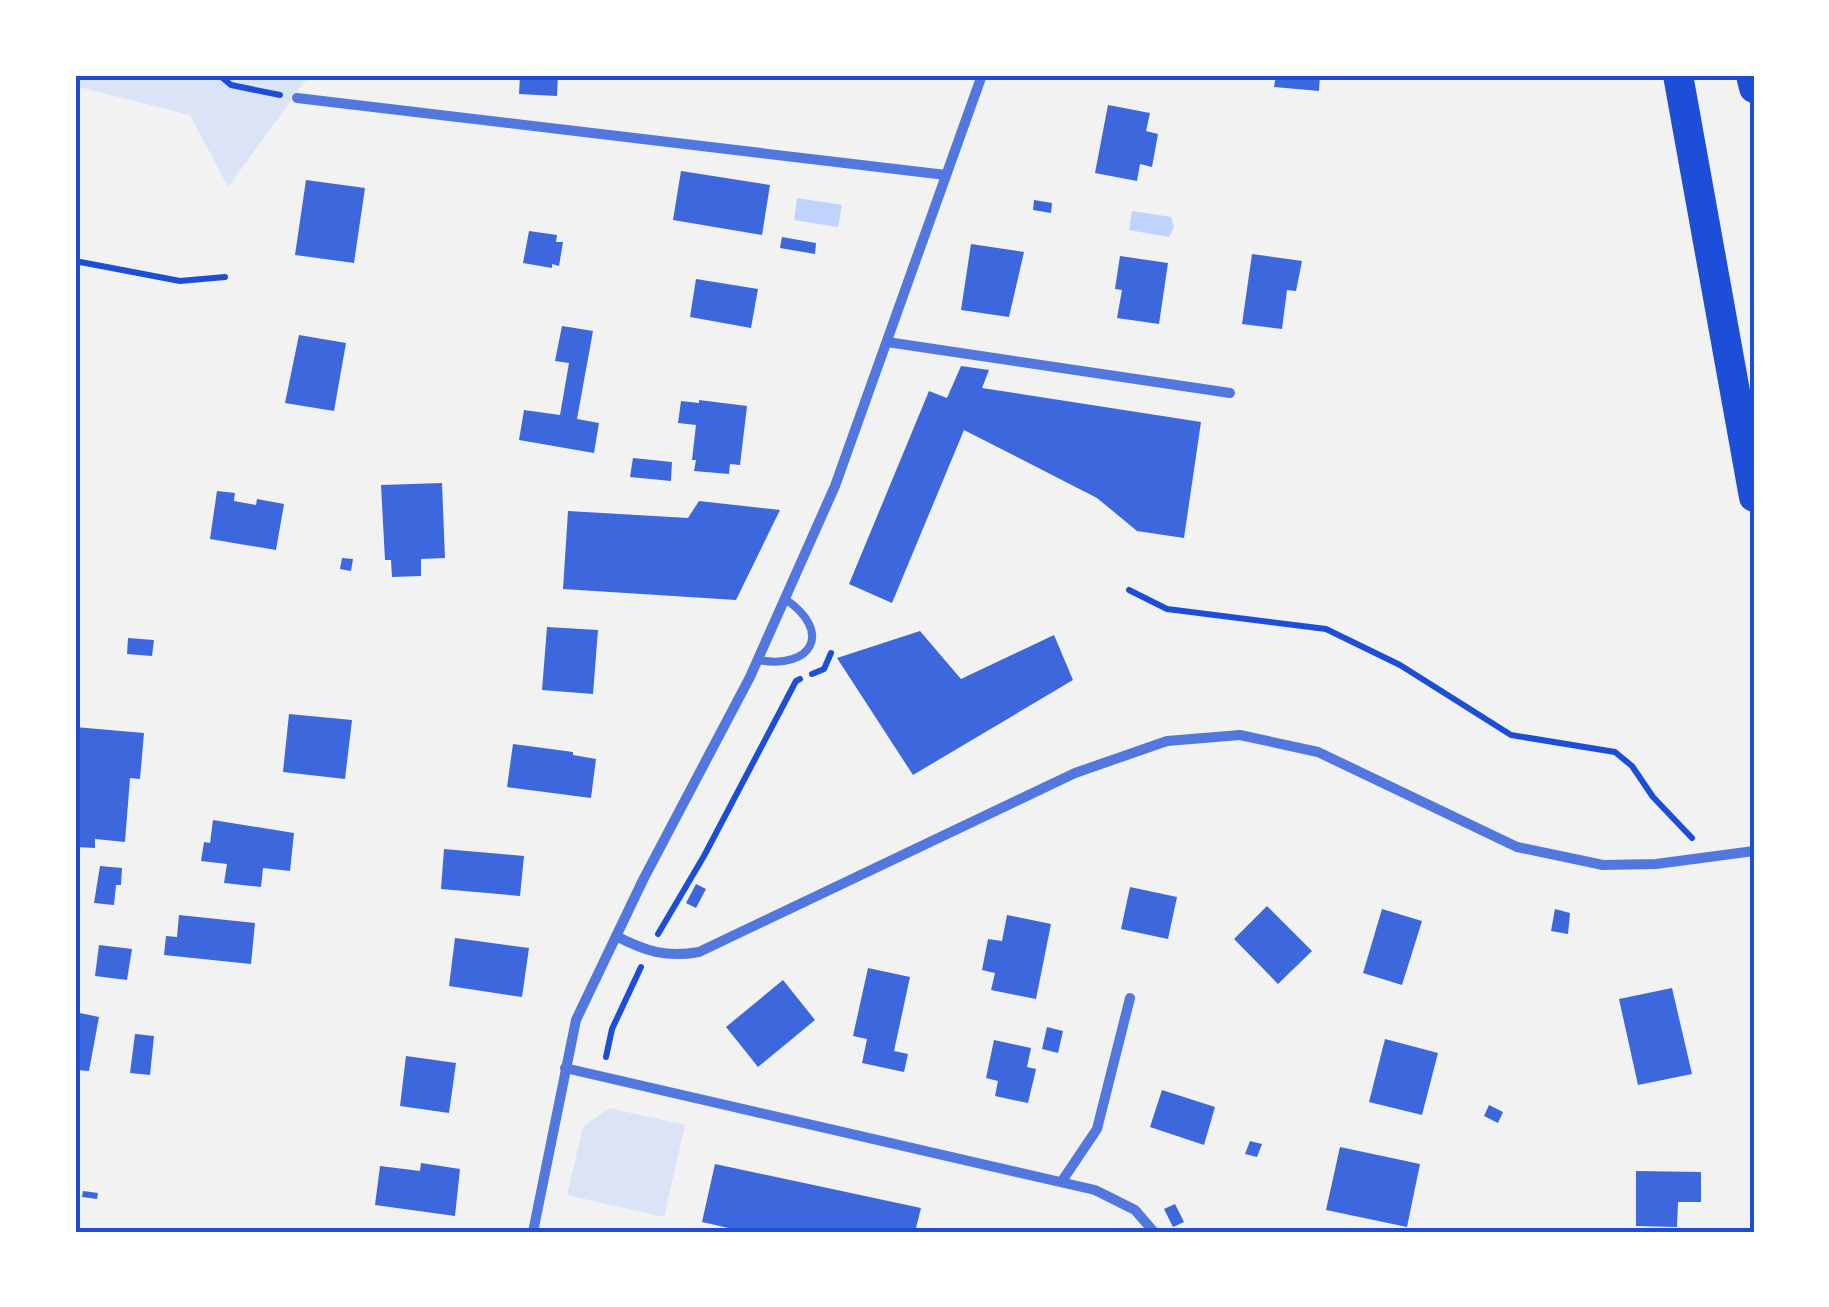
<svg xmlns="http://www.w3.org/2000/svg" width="1829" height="1307" font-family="'PT Sans Narrow',sans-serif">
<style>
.green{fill:#dbe4f7}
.water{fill:#bfd3fe}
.building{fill:#3d67dc}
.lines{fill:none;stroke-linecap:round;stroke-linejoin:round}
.path{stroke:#1d4ed8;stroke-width:6}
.service{stroke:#5277de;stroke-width:8}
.minor{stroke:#5277de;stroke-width:10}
.motorway{stroke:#1d4ed8;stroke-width:30}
.neatline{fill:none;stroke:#1d4ed8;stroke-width:4}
</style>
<rect width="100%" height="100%" fill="#f2f2f2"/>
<!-- green -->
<g class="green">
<polygon points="75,75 306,75 306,80 228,187 190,115 75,86"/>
<polygon points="609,1108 685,1125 664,1217 567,1195 583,1127"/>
</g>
<!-- water -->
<g class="water">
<polygon points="797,198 842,205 838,227 794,220"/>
<polygon points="1132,211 1171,217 1174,227 1169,237 1129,230"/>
</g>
<!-- building -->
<g class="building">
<polygon points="520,75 558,75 557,96 519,94"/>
<polygon points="1276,75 1320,75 1319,91 1274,87"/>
<polygon points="1108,105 1150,113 1146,131 1158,134 1152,167 1140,164 1137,181 1095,173"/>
<polygon points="681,171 770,185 762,235 673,220"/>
<polygon points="306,180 365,188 354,263 295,255"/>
<polygon points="1034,200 1052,203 1051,213 1033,210"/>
<polygon points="529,231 557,235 556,242 563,242 559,266 552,264 552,268 523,263"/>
<polygon points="782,237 816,243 815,254 780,248"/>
<polygon points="971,244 1024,252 1009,317 961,310"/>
<polygon points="1252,254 1302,261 1296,291 1287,290 1282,329 1242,324"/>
<polygon points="1120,256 1168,263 1159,324 1117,318 1122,290 1115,289"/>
<polygon points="696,279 758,289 751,328 690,317"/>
<polygon points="562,326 593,331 577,419 599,423 594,453 519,440 524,410 560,415 569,363 555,361"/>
<polygon points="299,335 346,343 334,411 285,403"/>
<polygon points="961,366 989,370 982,388 1201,422 1184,538 1137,531 1097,498 964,430 892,603 849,584 929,391 947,398"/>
<polygon points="699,400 747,406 740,465 730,464 729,474 694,471 696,460 692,460 696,425 678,423 681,401 699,403"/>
<polygon points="633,458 672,462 671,481 630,477"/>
<polygon points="442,483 445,558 421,559 421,576 392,577 391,560 385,560 381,485"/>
<polygon points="217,491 235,493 234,501 256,505 257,499 284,504 276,550 210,539"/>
<polygon points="699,501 780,510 736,600 563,589 568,511 688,518"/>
<polygon points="342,558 353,559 351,571 340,569"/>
<polygon points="547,627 598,630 593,694 542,690"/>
<polygon points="920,631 961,679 1054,635 1073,680 913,775 837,658"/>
<polygon points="128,638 154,640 152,656 127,654"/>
<polygon points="289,714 352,720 345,779 283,772"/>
<polygon points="75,727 144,733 140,779 130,778 125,842 95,839 95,848 75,847"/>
<polygon points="513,744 573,752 573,755 596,759 591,798 507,787"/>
<polygon points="213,820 294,833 290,871 263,868 261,887 224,883 227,864 201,861 204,842 210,843"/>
<polygon points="444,849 524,856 520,896 441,889"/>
<polygon points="100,866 122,868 121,885 116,885 114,905 94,903"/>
<polygon points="696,884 706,889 696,908 686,903"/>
<polygon points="1130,887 1177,897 1168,939 1121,929"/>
<polygon points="1267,906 1312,951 1278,984 1234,939"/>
<polygon points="1382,909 1422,921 1402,985 1363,973"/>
<polygon points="1555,909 1570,913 1568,934 1551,931"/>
<polygon points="179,915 255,923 251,964 164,955 166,936 177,937"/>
<polygon points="1007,915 1051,924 1036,999 991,990 995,973 982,970 988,939 1002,941"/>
<polygon points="455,938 529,948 522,997 449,986"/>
<polygon points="99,945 132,949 127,980 95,976"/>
<polygon points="868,968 910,977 894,1051 908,1054 904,1072 862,1063 867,1039 853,1036"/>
<polygon points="783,980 815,1020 758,1067 726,1027"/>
<polygon points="1672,988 1692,1074 1638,1085 1619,999"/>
<polygon points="75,1012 99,1017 89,1071 75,1070"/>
<polygon points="1047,1027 1063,1031 1058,1053 1042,1049"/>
<polygon points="135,1034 154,1036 150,1075 130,1073"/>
<polygon points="1385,1039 1438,1053 1422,1115 1369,1102"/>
<polygon points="994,1040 1031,1048 1027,1067 1036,1069 1028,1103 995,1096 998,1081 986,1078"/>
<polygon points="406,1056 456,1063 449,1113 400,1106"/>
<polygon points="1162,1090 1215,1107 1204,1145 1150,1127"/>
<polygon points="1489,1105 1503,1112 1498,1123 1484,1116"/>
<polygon points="1250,1141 1262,1144 1257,1157 1245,1154"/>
<polygon points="1340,1147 1420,1164 1407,1227 1326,1210"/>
<polygon points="421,1163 460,1169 455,1216 375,1205 380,1166 420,1171"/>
<polygon points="715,1164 921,1208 915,1232 746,1232 702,1222"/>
<polygon points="1636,1171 1701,1172 1701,1202 1678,1202 1677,1227 1636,1226"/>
<polygon points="83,1191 98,1193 97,1199 82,1197"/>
<polygon points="1175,1204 1184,1222 1173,1227 1164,1209"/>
</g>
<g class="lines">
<!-- path -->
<g class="path">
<polyline points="219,75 231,85 280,95"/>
<polyline points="75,261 180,281 225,277"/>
<polyline points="1129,590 1167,609 1326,629 1400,665 1511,735 1615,752 1632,766 1653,797 1692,838"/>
<polyline points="812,674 824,669 831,653"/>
<polyline points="658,934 704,856 796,681 800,679"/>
<polyline points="606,1057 612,1029 641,967"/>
</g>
<!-- service -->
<path class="service" d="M758 660C813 670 833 631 785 599"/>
<!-- minor -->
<g class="minor">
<polyline points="297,98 946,175"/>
<polyline points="887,342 1230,393"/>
<path d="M616 936C645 951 666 958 699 952L1075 773 1167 741 1240 735 1318 752 1517 847 1603 865 1656 864 1754 851"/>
<polyline points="565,1068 1095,1190 1135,1210 1154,1232"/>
<polyline points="1062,1181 1097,1129 1130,998"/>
<polyline points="533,1232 576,1020 643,880 750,677 835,486 982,75"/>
</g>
<!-- motorway -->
<g class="motorway">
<polyline points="1678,75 1754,497"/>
<polyline points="1751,75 1754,88"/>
</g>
</g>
<!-- border -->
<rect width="1829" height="1307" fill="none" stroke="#ffffff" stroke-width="155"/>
<rect x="78" y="78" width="1674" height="1152" class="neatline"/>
</svg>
